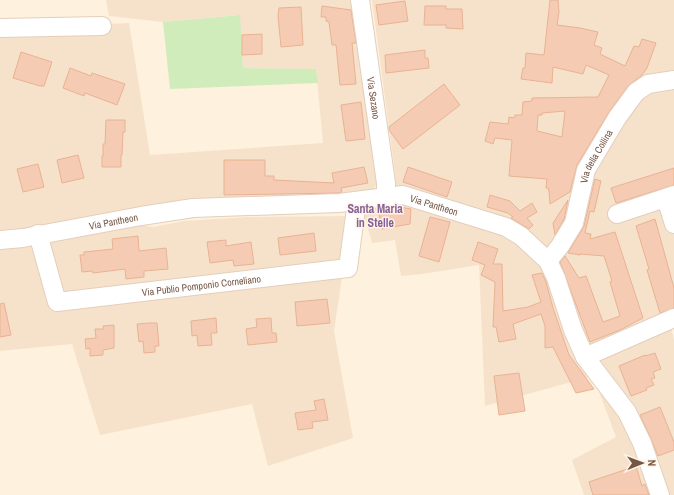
<svg xmlns="http://www.w3.org/2000/svg" width="674" height="495" font-family="'Archivo Narrow',sans-serif">
<style>
.residential{fill:#f6e2cb}
.green{fill:#d0ecbb}
.building{fill:#f5ccb3;stroke:#e9b292;fill-rule:evenodd}
.lines{fill:none;stroke-linecap:round;stroke-linejoin:round}
.minor-casing{stroke:#e4cebc;stroke-width:20}
.minor{stroke:#fff;stroke-width:18}
.labels{text-anchor:middle;stroke-width:3;stroke-linejoin:round;paint-order:stroke}
.street-label{font-size:10px;fill:#755544;stroke:#fff4e5}
.quarter-label{font-size:12px;font-weight:bold;fill:#855f99;stroke:#fff4e5}
</style>
<rect width="100%" height="100%" fill="#fef1dd"/>
<!-- residential -->
<g class="residential">
<polygon points="106,0 357,0 378,179 373,193 39,226 0,232 0,29 129,23 150,155 323,143 316,69 243,68 239,15 163,22 109,16"/>
<polygon points="372,0 674,0 674,325 671,327 674,340 674,495 584,495 572,460 616,437 593,376 485,406 479,265 422,274 401,276 395,240 372,243 364,214 375,207 395,189 396,180"/>
<polygon points="351,216 334,331 353,438 268,466 252,404 100,435 72,344 0,351 0,248 123,223 153,227 184,221 247,217"/>
</g>
<!-- green -->
<polygon class="green" points="240,15 243,68 316,69 318,83 170,89 163,22"/>
<!-- building -->
<g class="building">
<path d="M550 0H558L559 12 557 25 580 28 598 32 594 45 602 48 600 54 625 66 634 46 639 47 642 39 656 43 647 68 642 75 628 86 609 112 577 165 570 192 550 204 549 191 548 188H546L547 179 509 176 512 140 495 138 493 144 485 141 490 122 508 124 509 117 514 118 515 115H522L523 102 532 101V98L598 97 609 75 586 65 583 74 553 67 552 83 521 79 523 68H525L526 53 544 55ZM565 111 562 137 537 131 538 115H542V113Z"/>
<polygon points="405,1 408,21 379,25 376,5"/>
<polygon points="322,6 351,10 356,43 352,43 356,84 340,85 336,45 332,45 329,22 326,21 326,17 321,17"/>
<polygon points="425,6 446,6 446,9 462,9 463,29 446,28 446,25 424,25"/>
<polygon points="301,7 303,45 281,47 278,16 279,8"/>
<polygon points="262,34 262,54 242,55 242,35"/>
<polygon points="425,50 425,58 428,58 429,68 386,73 385,55"/>
<polygon points="21,52 52,62 44,86 40,86 13,78"/>
<polygon points="70,68 91,76 92,73 125,84 117,105 85,93 84,96 63,88"/>
<polygon points="444,84 460,105 403,149 389,130 389,127"/>
<polygon points="361,102 365,139 346,141 341,105"/>
<polygon points="106,120 125,120 125,132 123,132 122,155 121,155 121,167 102,167 102,156 103,156 103,144 105,144"/>
<polygon points="78,155 84,178 62,183 57,160"/>
<polygon points="224,160 265,160 265,176 274,176 274,180 334,183 332,173 364,167 368,183 341,188 342,192 338,193 224,195"/>
<polygon points="38,164 44,187 23,192 17,169"/>
<polygon points="408,167 452,182 447,197 403,182"/>
<polygon points="674,168 674,185 616,203 611,188"/>
<polygon points="595,179 601,181 594,212 590,211 585,233 591,234 590,239 615,232 643,318 620,330 590,342 560,262 565,256 579,278 586,276 603,322 620,316 610,282 612,281 604,256 580,254 580,255 568,253 584,226"/>
<polygon points="490,195 510,201 520,211 532,203 537,212 527,218 533,225 529,229 511,218 513,217 508,213 487,207"/>
<polygon points="568,200 564,219 555,235 553,223"/>
<polygon points="391,207 391,208 399,207 411,209 410,224 382,229 378,209"/>
<polygon points="430,217 450,222 439,262 419,256"/>
<polygon points="655,219 674,288 674,308 660,313 647,270 649,269 636,226"/>
<polygon points="314,233 316,251 280,255 278,238"/>
<polygon points="138,236 139,251 166,248 168,269 144,271 144,277 126,279 125,269 93,273 92,271 82,272 80,255 84,255 84,252 113,249 112,239"/>
<polygon points="226,240 226,246 251,242 254,264 234,266 233,260 210,263 207,242"/>
<polygon points="478,242 498,249 493,264 502,264 503,311 528,307 541,302 532,275 542,273 546,282 553,308 569,355 594,389 576,393 553,347 545,348 545,326 541,314 513,324 516,339 499,342 496,327 493,327 495,282 481,275 485,265 472,260"/>
<polygon points="327,299 330,323 297,326 295,302"/>
<polygon points="4,303 11,335 0,337 0,304"/>
<polygon points="216,318 217,333 211,333 212,345 198,346 197,335 192,336 191,321"/>
<polygon points="271,318 272,333 276,333 277,342 248,345 246,329 257,327 256,319"/>
<polygon points="149,323 157,323 159,346 155,346 155,352 144,353 143,341 139,342 137,324"/>
<polygon points="114,325 114,348 103,350 103,355 90,356 90,348 86,349 85,339 96,338 95,329 104,329 103,326"/>
<polygon points="655,353 661,369 653,372 655,378 651,379 654,385 646,388 647,390 631,396 619,366 645,355 645,356"/>
<polygon points="519,373 525,411 499,415 494,376"/>
<polygon points="324,399 328,420 312,422 313,428 298,430 295,413 316,410 314,401"/>
<polygon points="660,407 674,442 674,450 658,456 651,439 640,415"/>
<polygon points="636,466 642,486 645,484 649,495 593,495 589,482"/>
</g>
<g class="lines">
<!-- minor casing -->
<g class="minor-casing">
<g id="minor">
<path id="s1" d="M360 0 386 183V196"/>
<polyline points="0,28 102,26"/>
<polyline points="666,198 674,224"/>
<polyline points="617,214 674,195"/>
<path id="s2" d="M38 234 57 302 348 268 357 201"/>
<path id="s3" d="M0 240 23 238 141 216 193 208 339 203 403 195 506 227 521 236 548 261 556 278 573 330 585 357 627 412 642 443 660 495"/>
<path id="s4" d="M548 261 560 246 574 223 586 170 617 118 636 92 648 84 674 80"/>
<polyline points="585,357 674,318"/>
</g>
</g>
<!-- minor -->
<use href="#minor" class="minor"/>
</g>
<g class="labels">
<!-- street labels -->
<g class="street-label">
<text dy="4" stroke="none"><textPath href="#s1" startOffset="99">Via Sezano</textPath></text>
<text dy="4" stroke="none"><textPath href="#s4" startOffset="117">Via della Collina</textPath></text>
<text dy="4" stroke="none"><textPath href="#s3" startOffset="439">Via Pantheon</textPath></text>
<text dy="4" stroke="none"><textPath href="#s3" startOffset="115">Via Pantheon</textPath></text>
<text dy="4" stroke="none"><textPath href="#s2" startOffset="216">Via Publio Pomponio Corneliano</textPath></text>
</g>
<!-- quarter labels -->
<g class="quarter-label">
<text x="375" y="213">Santa Maria<tspan x="375" dy="14">in Stelle</tspan></text>
</g>
</g>
<!-- north arrow -->
<g transform="translate(642 463) rotate(89)" stroke="#fff4e5" stroke-width="3" paint-order="stroke">
<path d="M0-3L7 15L0 10L-7 15Z" fill="#755544"/>
<text y="-6" font-size="11" font-weight="bold" text-anchor="middle" fill="#755544">N</text>
</g>
</svg>
